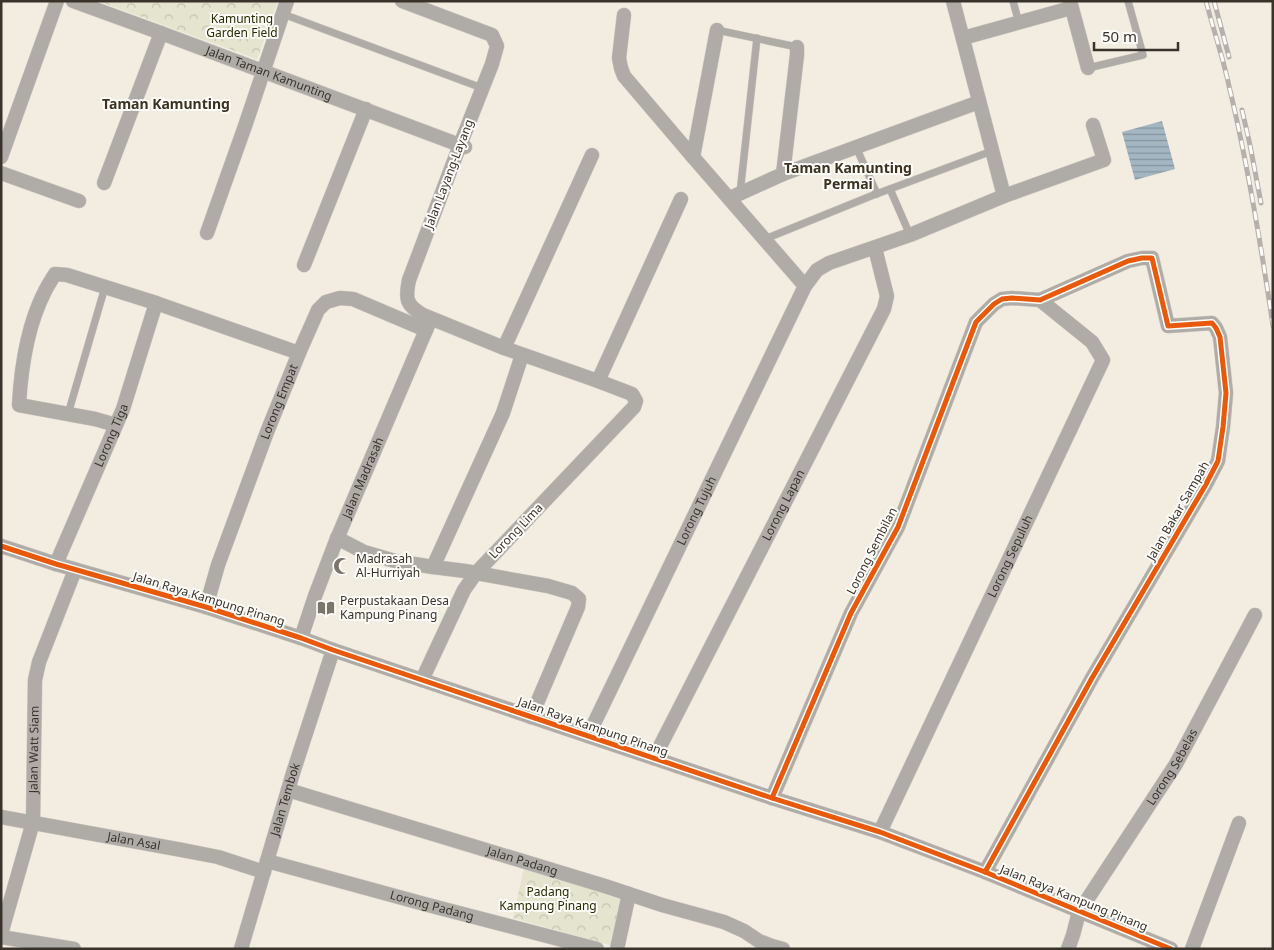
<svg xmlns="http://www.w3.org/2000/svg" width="1274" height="950" font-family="'Noto Sans',sans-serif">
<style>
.park{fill:url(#park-crowns)}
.water{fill:url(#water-rules)}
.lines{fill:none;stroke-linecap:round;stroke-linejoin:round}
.service-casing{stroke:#d0cac2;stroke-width:8}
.minor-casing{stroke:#d0cac2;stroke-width:15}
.service{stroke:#afaca8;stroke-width:7}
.minor{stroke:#afaca8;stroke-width:14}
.rail-casing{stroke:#b5b0ab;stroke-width:5}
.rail{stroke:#fefcf8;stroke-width:3;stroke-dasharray:9;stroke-linecap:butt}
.cycleway-casing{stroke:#fefcf8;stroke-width:8}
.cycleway{stroke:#e8590c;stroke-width:5}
.labels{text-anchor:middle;stroke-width:4;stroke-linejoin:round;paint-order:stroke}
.park-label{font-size:12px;fill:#282c03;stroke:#fefcf8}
.street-label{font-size:12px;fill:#39332c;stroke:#fefcf8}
.poi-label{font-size:12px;fill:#39332c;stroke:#fefcf8;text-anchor:start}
.neighbourhood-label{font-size:14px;font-weight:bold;fill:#3c3222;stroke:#fefcf8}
</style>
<defs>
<pattern id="park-crowns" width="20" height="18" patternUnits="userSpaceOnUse" patternTransform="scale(1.25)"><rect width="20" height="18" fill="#e4e4cf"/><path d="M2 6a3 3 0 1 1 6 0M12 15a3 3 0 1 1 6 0" fill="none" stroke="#c4c4b2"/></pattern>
<pattern id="water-rules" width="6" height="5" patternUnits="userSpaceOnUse" patternTransform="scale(1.25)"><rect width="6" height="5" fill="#a3b6c2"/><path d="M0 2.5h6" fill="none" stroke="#86959e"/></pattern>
</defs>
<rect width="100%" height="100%" fill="#f3ece1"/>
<!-- park -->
<g class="park">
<polygon points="98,1 278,1 257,59"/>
<polygon points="525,863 629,894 617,947 513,918"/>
</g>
<!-- water -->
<polygon class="water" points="1162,121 1175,169 1135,180 1122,132"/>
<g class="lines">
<!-- service casing -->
<g class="service-casing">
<g id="service">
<polyline points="1013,1 1019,23"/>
<polyline points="283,14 482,88"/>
<polyline points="717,30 797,47"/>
<polyline points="1088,68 1143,55 1128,1"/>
<polyline points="856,147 877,194"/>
<polyline points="890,189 910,235"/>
<polyline points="740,193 757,38"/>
<polyline points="765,239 871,196 992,151"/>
<polyline points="68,414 105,287"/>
</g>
</g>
<!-- minor casing -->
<g class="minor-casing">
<g id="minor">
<path id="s1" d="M73 1 161 33 465 147"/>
<path d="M402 1 492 35 497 46 492 64 460 145 409 280C405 299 406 305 423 315L504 348 598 381 632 394 636 401 634 407 476 573 464 590 422 680"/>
<polyline points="953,1 1004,196"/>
<polyline points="1070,1 1088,68"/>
<polyline points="624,15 619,58 621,68 624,76 693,157 805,286"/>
<polyline points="963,38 1071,8"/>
<polyline points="1,157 57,1"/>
<polyline points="693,157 717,30"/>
<polyline points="1,173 79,201"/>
<polyline points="783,174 797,55 797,47"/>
<polyline points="104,183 161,33"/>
<polyline points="730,198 783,174 979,102"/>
<polyline points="207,233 245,126 287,1"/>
<polyline points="304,265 366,109"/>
<polyline points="504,348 592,155"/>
<polyline points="598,381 681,199"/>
<path d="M116 425 95 419 19 405C21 368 28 324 45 291 48 285 52 279 55 274L67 275 156 303 299 353"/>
<polyline points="337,538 364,552 395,561 433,567 465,571 548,586 572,593 579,599 578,607 531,717"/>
<polyline points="1,546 56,564 206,607 301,638 333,650 772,798 880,832 985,872 1171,949"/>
<path id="s2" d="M56 564 123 409 156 303"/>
<polyline points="433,567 503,413 522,355"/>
<path id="s3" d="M206 607 218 565 267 432 299 353 318 310 326 302 340 298 353 299 426 330"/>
<path id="s4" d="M301 638 315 596 336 541 429 323"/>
<path id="s5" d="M588 736 805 286 817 270 829 263 910 235 1004 196 1104 160 1093 125"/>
<path id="s6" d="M654 758 884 309 887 296 875 248"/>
<path id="s7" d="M288 790 608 887 662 905 724 922 744 931 759 941 772 946 783 949"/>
<polyline points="772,798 851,613 898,527 976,322 994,304 1002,299 1012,298 1040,300 1128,261 1142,258 1152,258 1168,326 1212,323 1216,328 1220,337 1226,393 1223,427 1218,461 1205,486 1092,678 985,872"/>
<path id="s8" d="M1 817 182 850 218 857 264 872"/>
<path id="s9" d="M880 832 1103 360 1092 342 1040 300"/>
<path id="s10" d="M267 861 428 905 597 949"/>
<path id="s11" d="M1 934 33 822 35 680 39 662 75 570"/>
<polyline points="1,937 74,949"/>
<path id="s12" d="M241 949 293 773 333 650"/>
<polyline points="617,949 629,894"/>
<path id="s13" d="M1068 949 1073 935 1079 912 1176 764 1255 615"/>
<polyline points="1192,949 1239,823"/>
</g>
</g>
<!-- service -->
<use href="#service" class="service"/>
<!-- minor -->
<use href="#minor" class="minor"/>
<!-- rail casing -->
<g class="rail-casing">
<g id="rail">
<path d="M1206 1C1213 29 1223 57 1229 86 1248 165 1261 245 1273 326"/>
<polyline points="1214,1 1229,57"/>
<polyline points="1242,110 1250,145 1261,203"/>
</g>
</g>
<!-- rail -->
<use href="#rail" class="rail"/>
<!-- cycleway casing -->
<g class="cycleway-casing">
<g id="cycleway">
<polyline points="1,546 56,564 206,607 301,638 333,650 772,798 880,832 985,872 1171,949"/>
<polyline points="772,798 851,613 898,527 976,322 994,304 1002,299 1012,298 1040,300 1128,261 1142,258 1152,258 1168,326 1212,323 1216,328 1220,337 1226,393 1223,427 1218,461 1205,486 1092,678 985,872"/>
</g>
</g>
<!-- cycleway -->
<use href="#cycleway" class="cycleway"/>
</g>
<!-- icons -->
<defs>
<g id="mosque-bare" transform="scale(1.35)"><path d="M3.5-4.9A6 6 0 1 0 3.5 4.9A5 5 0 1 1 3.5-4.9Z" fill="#7a746b" stroke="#fefcf8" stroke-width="2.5" paint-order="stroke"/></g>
<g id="library-bare" transform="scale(1.35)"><path d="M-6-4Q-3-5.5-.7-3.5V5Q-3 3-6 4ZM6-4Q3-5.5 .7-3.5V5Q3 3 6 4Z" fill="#7a746b" stroke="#fefcf8" stroke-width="2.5" paint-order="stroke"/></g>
</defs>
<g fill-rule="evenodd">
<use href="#mosque-bare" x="342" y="566"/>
<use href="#library-bare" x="326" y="608"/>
</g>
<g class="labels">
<!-- park labels -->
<g class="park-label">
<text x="242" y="23">Kamunting<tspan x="242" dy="14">Garden Field</tspan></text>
<text x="548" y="896">Padang<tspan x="548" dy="14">Kampung Pinang</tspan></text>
</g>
<!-- street labels -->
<g class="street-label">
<text dy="4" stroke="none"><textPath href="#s1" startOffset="209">Jalan Taman Kamunting</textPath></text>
<text transform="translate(449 174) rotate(-69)" y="4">Jalan Layang-Layang</text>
<text dy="4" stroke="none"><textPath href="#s3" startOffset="218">Lorong Empat</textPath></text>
<text dy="4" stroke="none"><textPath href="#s2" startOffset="140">Lorong Tiga</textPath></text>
<text dy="4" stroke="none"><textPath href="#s4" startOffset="172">Jalan Madrasah</textPath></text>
<text dy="4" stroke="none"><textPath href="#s6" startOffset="284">Lorong Lapan</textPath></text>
<text dy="4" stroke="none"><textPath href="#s5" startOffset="250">Lorong Tujuh</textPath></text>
<text transform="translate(1178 511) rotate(-60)" y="4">Jalan Bakar Sampah</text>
<text transform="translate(516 531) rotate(-46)" y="4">Lorong Lima</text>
<text transform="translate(872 551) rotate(-63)" y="4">Lorong Sembilan</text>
<text dy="4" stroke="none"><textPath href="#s9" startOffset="305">Lorong Sepuluh</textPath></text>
<text transform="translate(209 599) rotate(17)" y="4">Jalan Raya Kampung Pinang</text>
<text transform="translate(593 727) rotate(19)" y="4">Jalan Raya Kampung Pinang</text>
<text dy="4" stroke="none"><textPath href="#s11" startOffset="189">Jalan Watt Siam</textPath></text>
<text dy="4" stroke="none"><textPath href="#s13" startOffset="211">Lorong Sebelas</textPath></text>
<text dy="4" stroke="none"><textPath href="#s12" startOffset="156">Jalan Tembok</textPath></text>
<text dy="4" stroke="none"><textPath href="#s8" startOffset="135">Jalan Asal</textPath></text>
<text dy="4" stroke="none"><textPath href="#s7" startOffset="245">Jalan Padang</textPath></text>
<text transform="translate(1074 898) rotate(22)" y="4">Jalan Raya Kampung Pinang</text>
<text dy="4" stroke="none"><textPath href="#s10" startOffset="171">Lorong Padang</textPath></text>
</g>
<!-- poi labels -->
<g class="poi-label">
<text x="356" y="563">Madrasah<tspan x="356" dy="14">Al-Hurriyah</tspan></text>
<text x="340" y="605">Perpustakaan Desa<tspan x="340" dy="14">Kampung Pinang</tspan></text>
</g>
<!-- neighbourhood labels -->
<g class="neighbourhood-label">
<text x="166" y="109">Taman Kamunting</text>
<text x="848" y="173">Taman Kamunting<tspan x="848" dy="16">Permai</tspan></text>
</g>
</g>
<!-- border -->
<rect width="1274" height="950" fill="none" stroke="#39332c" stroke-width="5"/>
<!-- scale -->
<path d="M1094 42v8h84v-8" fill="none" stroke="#39332c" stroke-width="2.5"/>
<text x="1102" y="42" font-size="15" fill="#39332c" stroke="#fefcf8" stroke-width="4" paint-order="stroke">50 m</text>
</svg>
